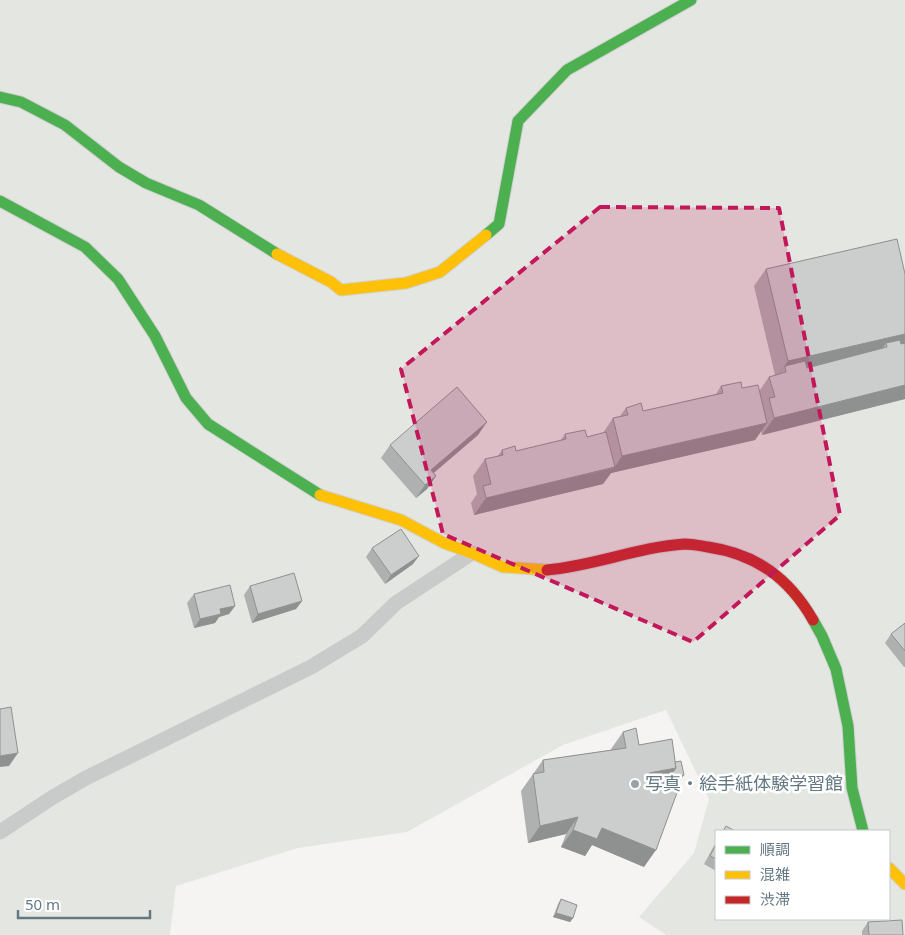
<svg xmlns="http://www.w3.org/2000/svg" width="905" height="935" font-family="'Noto Sans','Noto Sans JP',sans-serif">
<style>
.green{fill:#e4e7e1;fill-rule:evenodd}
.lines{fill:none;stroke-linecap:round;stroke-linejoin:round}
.fast-casing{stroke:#d0d1d2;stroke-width:13}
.slow-casing{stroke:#d0d1d2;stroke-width:13}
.jam-casing{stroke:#d0d1d2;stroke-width:13}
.street{stroke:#c9caca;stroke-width:15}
.fast{stroke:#4caf50;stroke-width:11}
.slow{stroke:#ffc107;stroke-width:11}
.jam{stroke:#c62828;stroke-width:11}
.wall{fill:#afb0b0}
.shaded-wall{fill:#8f9090}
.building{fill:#cccdcd;stroke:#8f9090}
.marked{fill:#c2185b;fill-opacity:0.2;stroke:#c2185b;stroke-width:4;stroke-dasharray:10 6;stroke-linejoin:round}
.poi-dot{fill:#97a3aa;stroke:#fff;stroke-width:2}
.labels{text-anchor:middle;stroke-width:5;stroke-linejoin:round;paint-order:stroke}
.poi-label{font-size:18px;fill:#647883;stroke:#fff;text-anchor:start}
</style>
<rect width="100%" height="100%" fill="#f5f4f3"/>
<!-- green -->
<path class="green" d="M0 0H905V935H666L639 917 694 853 709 799 666 710 563 745 407 832 298 848 176 886 170 935H0ZM716 831H889V919H716Z"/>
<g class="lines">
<!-- fast casing -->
<g class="fast-casing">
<g id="fast">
<polyline points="0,97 21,102 65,125 119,167 146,183 199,205 277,254"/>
<polyline points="0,201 85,247 118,279 155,336 186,398 208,424 320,495"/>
<polyline points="486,235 499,224 518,121 567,70 691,0"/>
<polyline points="813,620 822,636 836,669 848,726 852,788 863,831"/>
</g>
</g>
<!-- slow casing -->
<g class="slow-casing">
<g id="slow">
<polyline points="277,254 331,282 341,290 406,283 440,272 486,235"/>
<polyline points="320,495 401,520 444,543 472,553 503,567 547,570"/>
<polyline points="889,868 905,884"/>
</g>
</g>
<!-- jam casing -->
<g class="jam-casing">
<path id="jam" d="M547 570C594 566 638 547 685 544 693 544 701 546 708 547 756 554 789 578 813 620"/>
</g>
<!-- street -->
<polyline class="street" points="0,832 53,797 86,778 311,667 362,636 396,603 472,553"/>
<!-- fast -->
<use href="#fast" class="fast"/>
<!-- slow -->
<use href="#slow" class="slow"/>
<!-- jam -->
<use href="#jam" class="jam"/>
</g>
<!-- wall -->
<g class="wall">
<polygon points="897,239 905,399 762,435 761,431 755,440 611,473 603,484 474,515 471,503 477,494 473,476 485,459 497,457 502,450 516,451 560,441 565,434 587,437 603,433 613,418 620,416 626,408 643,411 716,394 721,386 760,390 769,377 775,375 754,286 766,269"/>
<polygon points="478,435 433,473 436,476 427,489 416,498 381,458 390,445"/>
<polygon points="372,548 413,564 385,584 366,557"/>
<polygon points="250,586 302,601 296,609 252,623 244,595"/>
<polygon points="194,594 235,606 229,614 219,617 215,623 194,628 187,603"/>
<polygon points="905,623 905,667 904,667 885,643 891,634"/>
<polygon points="623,732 639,745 675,762 684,775 680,780 668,782 668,780 664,785 644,867 592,845 585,856 561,847 566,834 528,843 521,791 543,760 611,750 611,749"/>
<polygon points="716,842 716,871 704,864"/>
<polygon points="561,899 573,918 570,922 553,917 558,904"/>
<polygon points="868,922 903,935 862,935 862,931"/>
</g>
<!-- shaded-wall -->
<g class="shaded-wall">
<polygon points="905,334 905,348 887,347 886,343 879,354 786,372 785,366 776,378 788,361"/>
<polygon points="905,385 905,399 762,435 774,418"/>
<polygon points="487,422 478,435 422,483 431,470"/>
<polygon points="767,423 755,440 611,473 603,484 474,515 486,498 614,468 622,456"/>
<polygon points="436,476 427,489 416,498 425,485"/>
<polygon points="419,556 413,564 385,584 391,575"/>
<polygon points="302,601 296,609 252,623 258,614"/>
<polygon points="235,606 229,614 219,617 215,623 194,628 200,619 220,609"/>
<polygon points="18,753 9,766 0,767 0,756"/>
<polygon points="676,768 664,785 637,790 649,773"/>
<polygon points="684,775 680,780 668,782 672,778"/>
<polygon points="578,817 566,834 528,843 540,826"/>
<polygon points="602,828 656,850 644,867 592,845 585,856 561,847 573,830"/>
<polygon points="556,913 573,918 570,922 553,917"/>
</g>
<!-- building -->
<g class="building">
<polygon points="897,239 905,274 905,334 788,361 766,269"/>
<polygon points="900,340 901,344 905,343 905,385 774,418 769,398 775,397 769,377 786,372 785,366 805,361 807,368 887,347 886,343"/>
<polygon points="741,382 742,388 758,385 767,423 622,456 613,418 628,415 626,408 641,403 643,411 723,393 721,386"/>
<polygon points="457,387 487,422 431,470 436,476 425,485 390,445"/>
<polygon points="585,430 587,437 606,432 615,467 486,498 483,486 491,484 485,459 503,455 502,450 515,446 516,451 566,439 565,434"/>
<polygon points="401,529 419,556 391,575 372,548"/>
<polygon points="294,573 302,601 258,614 250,586"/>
<polygon points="230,585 235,606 220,609 221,614 200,619 194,594"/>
<polygon points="905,623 905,651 891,634"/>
<polygon points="11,707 18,753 0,756 0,709"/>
<polygon points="636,728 639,745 672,739 676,768 649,773 649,780 678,790 656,850 602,828 597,839 573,830 578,817 540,826 533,774 544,772 543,760 626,748 623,732"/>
<polygon points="681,761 684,775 672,778 671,775 676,768 675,762"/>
<polygon points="726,826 735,831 723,831"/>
<polygon points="716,845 716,859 710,856"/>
<polygon points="561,899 577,905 573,918 556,913"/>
<polygon points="902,920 903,935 869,935 868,922"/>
</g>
<!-- marked area -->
<path class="marked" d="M600 207 779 208 840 515 693 642 443 534 401 369Z"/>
<!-- markers -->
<circle class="poi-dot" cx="635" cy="784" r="5"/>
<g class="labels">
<!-- poi labels -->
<g class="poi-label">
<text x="645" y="790">写真・絵手紙体験学習館</text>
</g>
</g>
<!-- legend -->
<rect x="715" y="830" width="175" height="90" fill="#ffffff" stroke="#c1c9cd"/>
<rect x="725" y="846" width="25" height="8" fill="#4caf50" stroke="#c1c9cd"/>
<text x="760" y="855" font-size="15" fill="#647883">順調</text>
<rect x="725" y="871" width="25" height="8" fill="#ffc107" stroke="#c1c9cd"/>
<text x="760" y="880" font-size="15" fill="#647883">混雑</text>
<rect x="725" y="896" width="25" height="8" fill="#c62828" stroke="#c1c9cd"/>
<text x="760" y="905" font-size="15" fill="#647883">渋滞</text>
<!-- scale -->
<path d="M18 910v8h132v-8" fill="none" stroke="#647883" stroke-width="2.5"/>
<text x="25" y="910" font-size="15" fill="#647883" stroke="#ffffff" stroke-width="4" paint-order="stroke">50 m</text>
</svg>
